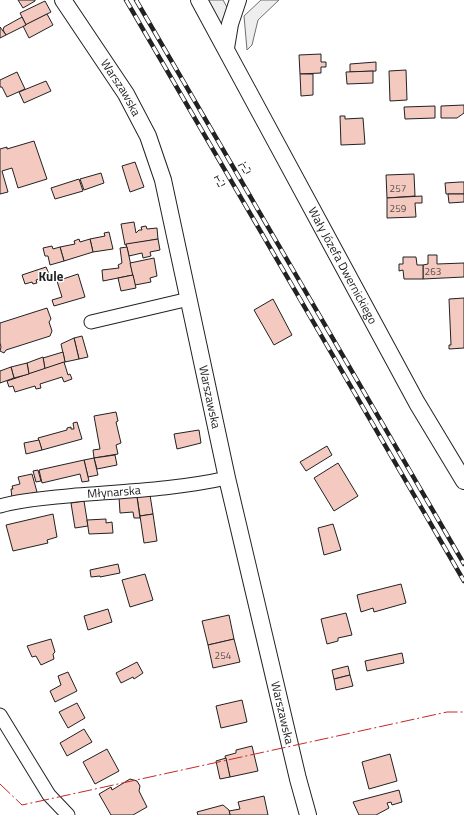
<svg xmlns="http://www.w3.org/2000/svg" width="464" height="815" font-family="'Titillium Web',sans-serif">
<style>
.green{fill:#eee;stroke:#6f6f6f}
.building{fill:#f3c9c0;stroke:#222}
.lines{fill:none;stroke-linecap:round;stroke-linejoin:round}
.minor-casing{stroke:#222;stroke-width:15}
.tertiary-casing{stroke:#222;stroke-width:18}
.minor{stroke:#fff;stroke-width:13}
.tertiary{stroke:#fff;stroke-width:16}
.rail-casing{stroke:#222;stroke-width:4.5}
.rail{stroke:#fff;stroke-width:3;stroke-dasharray:9;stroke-linecap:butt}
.fence{stroke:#222;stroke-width:1;stroke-dasharray:5 2;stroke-linecap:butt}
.power{stroke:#c62828;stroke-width:1;stroke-dasharray:14 3 2 3;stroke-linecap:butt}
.labels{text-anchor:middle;stroke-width:3;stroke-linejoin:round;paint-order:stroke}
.number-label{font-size:10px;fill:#564c4a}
.street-label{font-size:12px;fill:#222;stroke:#fff}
.neighbourhood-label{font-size:13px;font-weight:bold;fill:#222;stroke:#fff}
</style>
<rect width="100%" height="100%" fill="#fff"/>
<!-- green -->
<g class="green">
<polygon points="206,0 223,0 228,9 224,32"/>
<polygon points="261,0 279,0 258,20 252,45 247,50 244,16"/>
</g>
<!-- building -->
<g class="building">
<polygon points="18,0 35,0 35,1 23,8"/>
<polygon points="45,1 51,12 26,25 20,13"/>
<polygon points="47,14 53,25 29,38 23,26"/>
<polygon points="22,17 26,25 6,35 3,30 4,27"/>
<polygon points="0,27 6,35 0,38"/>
<polygon points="321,54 321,62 326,62 326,67 321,67 321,73 300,74 299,55"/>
<polygon points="376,62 376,71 350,72 350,64"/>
<polygon points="406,70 407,100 390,101 389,71"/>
<polygon points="373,71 373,83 347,84 346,72"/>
<polygon points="17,72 25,89 7,97 2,87 0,87 0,80"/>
<polygon points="300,74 313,74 313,95 301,96"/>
<polygon points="46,81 51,91 24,103 19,92"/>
<polygon points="464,105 464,113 457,118 441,118 441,106"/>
<polygon points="435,106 435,118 405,119 404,107"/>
<polygon points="340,116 345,116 345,119 363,118 365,144 341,145"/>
<polygon points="34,141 47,179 18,188 12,168 2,171 8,192 0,194 0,149 7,147 7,149"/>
<polygon points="135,162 144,187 130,192 122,166"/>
<polygon points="101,173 104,183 84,190 80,179"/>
<polygon points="414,174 415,196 387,198 386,175"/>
<polygon points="79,179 83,191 55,199 51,188"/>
<polygon points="460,182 464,182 464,194 446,194 445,183"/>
<polygon points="448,194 464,194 464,202 449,203"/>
<polygon points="422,196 422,203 415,203 416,217 387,218 387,198"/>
<polygon points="134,222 136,233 139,230 142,230 141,227 146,226 147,229 157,228 158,239 125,245 121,224"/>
<polygon points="109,232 113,249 93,252 90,239 105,236 104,233"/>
<polygon points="79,239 80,242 90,239 93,252 64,261 60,247 75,244 74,241"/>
<polygon points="158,239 160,250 150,252 151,256 143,258 142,253 129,256 126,244"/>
<polygon points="52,246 53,249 60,247 64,261 50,265 48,256 45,256 43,248"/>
<polygon points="127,247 133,275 103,281 102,270 119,268 118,265 122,263 120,248"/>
<polygon points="428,255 437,255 437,264 464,263 464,277 423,279 423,265 428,264"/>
<polygon points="403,257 416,257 417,265 423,265 423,279 404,279 403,270 399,271 399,264 403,264"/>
<polygon points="154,258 157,276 150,278 151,282 135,285 130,263"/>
<polygon points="46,267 50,276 36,280 37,283 33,284 32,282 25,284 22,275"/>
<polygon points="78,274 85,297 54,306 52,300 62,297 57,281"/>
<polygon points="133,275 136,288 121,291 118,278"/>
<polygon points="464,298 464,348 449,349 449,345 451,345 449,299"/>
<polygon points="273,299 292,335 274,345 254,310"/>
<polygon points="47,308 51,319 49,322 52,331 50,336 6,350 4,353 0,351 1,347 0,343 0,323"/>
<polygon points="82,336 88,357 79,359 74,338"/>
<polygon points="74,338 79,359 65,362 61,344"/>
<polygon points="63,352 65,362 45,369 43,358"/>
<polygon points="43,357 45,369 29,374 27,363"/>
<polygon points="64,362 68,375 70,374 72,379 64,382 62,377 40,384 41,388 36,389 35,386 15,392 13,386 9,387 7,381"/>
<polygon points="27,363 29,374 14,378 11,367"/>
<polygon points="11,367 14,378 0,383 0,371"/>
<polygon points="116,412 118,421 116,422 121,443 116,445 118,454 94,458 93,450 100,449 94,416"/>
<polygon points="77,422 82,439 42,450 38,438 67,430 67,428 71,427 71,429 74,429 73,423"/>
<polygon points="199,430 201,443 177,449 174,434"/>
<polygon points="39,440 42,450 26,454 24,443"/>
<polygon points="327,446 332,455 306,471 300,462"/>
<polygon points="115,455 117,465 97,469 94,458"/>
<polygon points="94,458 98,475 88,477 84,460"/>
<polygon points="84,460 89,481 82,482 80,474 42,483 39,470"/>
<polygon points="338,463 358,496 334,511 314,478"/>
<polygon points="38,470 41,481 36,482 33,471"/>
<polygon points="32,474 37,492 12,498 11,489 13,489 12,486 20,484 18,477"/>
<polygon points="150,495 153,514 140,516 137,497"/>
<polygon points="119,497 137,497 140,518 134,518 133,512 120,513"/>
<polygon points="84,501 88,526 75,528 71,503"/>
<polygon points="53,514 57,537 47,540 48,543 13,551 6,525"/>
<polygon points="153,514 157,541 144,543 140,516"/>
<polygon points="106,519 106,523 112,522 113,533 89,534 87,520"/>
<polygon points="333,524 341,550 324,555 318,528"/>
<polygon points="118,564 120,573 100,577 100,576 91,577 90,570"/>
<polygon points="145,574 153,600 130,607 122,580"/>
<polygon points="401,584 406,603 374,612 373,608 361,612 357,595"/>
<polygon points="108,609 112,622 88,630 84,616"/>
<polygon points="346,613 352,635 338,638 338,641 327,644 321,619"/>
<polygon points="229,615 234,639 208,645 202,621"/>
<polygon points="51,639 55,652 53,654 54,659 41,665 36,656 32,657 27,646"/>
<polygon points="234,639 240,662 213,668 208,645"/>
<polygon points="402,653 404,663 367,671 365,661"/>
<polygon points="137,662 143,673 134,679 133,677 121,683 116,673"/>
<polygon points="348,666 350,675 334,679 332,670"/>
<polygon points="68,672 77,691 55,702 50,691 61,685 58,676"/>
<polygon points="350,675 353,686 336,690 334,679"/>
<polygon points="242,700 247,722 221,728 216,706"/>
<polygon points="77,703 85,718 68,728 59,712"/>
<polygon points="84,729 92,742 67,756 60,743"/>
<polygon points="252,746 258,771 230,777 225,756 236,753 236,750"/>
<polygon points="107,749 119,771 95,784 83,762"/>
<polygon points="390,754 397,781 369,789 362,762"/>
<polygon points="226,758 230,777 220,779 216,761"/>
<polygon points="130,779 137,781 140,786 139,791 147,807 133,815 111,815 99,794 111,787 112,790"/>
<polygon points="399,790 402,802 392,805 391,802 387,803 389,808 376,815 359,815 353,802"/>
<polygon points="264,796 268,815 230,815 229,811 240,809 238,802"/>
<polygon points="223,805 229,810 230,815 198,815 197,812"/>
</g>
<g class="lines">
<!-- minor casing -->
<g class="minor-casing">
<g id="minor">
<polyline points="91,322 189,299"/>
<path id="s1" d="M0 506C24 499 51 498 76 495 126 491 178 489 227 478"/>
<polyline points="0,715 49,795 68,815"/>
</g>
</g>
<!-- tertiary casing -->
<g class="tertiary-casing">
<g id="tertiary">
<path id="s2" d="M63 0 126 94 148 136 163 180 227 478 298 779 308 815"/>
<path id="s3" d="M199 0 417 403 464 481"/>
<polyline points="226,48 230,24 238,0"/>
</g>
</g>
<!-- minor -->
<use href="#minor" class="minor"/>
<!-- tertiary -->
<use href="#tertiary" class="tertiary"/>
<!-- rail casing -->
<g class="rail-casing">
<g id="rail">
<polyline points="126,0 464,581"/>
<polyline points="136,0 464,564"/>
</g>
</g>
<!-- rail -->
<use href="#rail" class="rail"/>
<!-- fence -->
<g class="fence">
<polyline points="243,164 246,169"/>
<polyline points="238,166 246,162"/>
<polyline points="242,169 245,174 251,171 249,167"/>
<polyline points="217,177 220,182"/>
<polyline points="214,178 220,175"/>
<polyline points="217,183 219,187 225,184 223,180"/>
</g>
<!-- power -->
<polyline class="power" points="0,784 22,805 447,712 464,712"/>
</g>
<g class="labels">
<!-- number labels -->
<g class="number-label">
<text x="398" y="192">257</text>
<text x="398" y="212">259</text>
<text x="433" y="275">263</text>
<text x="223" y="659">254</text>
</g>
<!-- street labels -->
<g class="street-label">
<text dy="4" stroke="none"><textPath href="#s2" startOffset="105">Warszawska</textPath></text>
<text dy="4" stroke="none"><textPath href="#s3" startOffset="302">Wały Józefa Dwernickiego</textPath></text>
<text dy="4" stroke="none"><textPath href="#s2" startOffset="429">Warszawska</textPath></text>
<text dy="4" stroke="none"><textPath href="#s1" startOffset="115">Młynarska</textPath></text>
<text dy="4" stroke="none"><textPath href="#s2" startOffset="753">Warszawska</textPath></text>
</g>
<!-- neighbourhood labels -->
<g class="neighbourhood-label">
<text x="51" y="281">Kule</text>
</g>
</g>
</svg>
